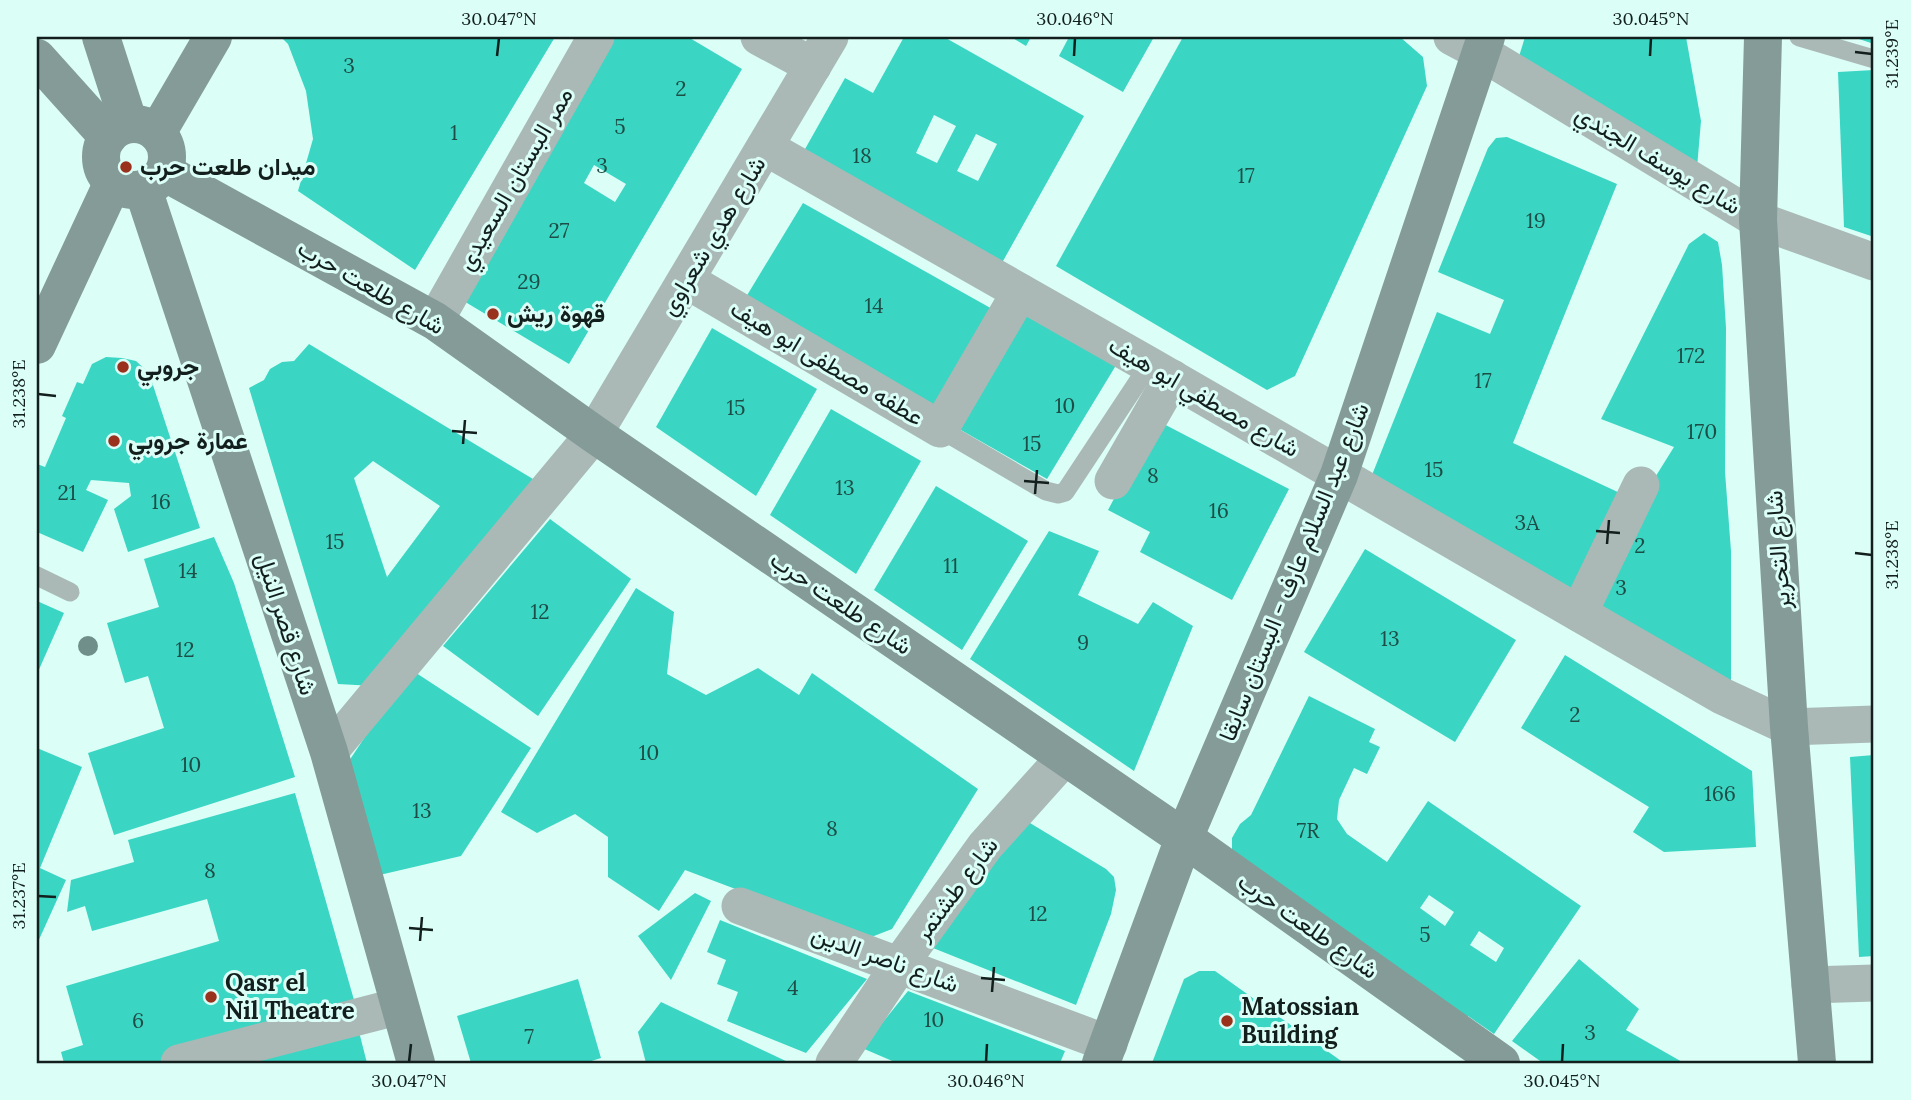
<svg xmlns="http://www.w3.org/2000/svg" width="1911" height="1100" font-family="Lora,Vazirmatn,serif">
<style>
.building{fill:#3ad6c3;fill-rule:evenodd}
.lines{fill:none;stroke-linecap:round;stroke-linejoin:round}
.lane{stroke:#aab9b6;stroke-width:19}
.street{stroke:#aab9b6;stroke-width:37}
.secondary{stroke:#859b97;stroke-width:38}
.tree{fill:#718f8a}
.ticks{fill:none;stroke:#131f1d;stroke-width:2.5}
.poi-dot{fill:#9a311c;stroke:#dbfef7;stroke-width:2.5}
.labels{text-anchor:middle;stroke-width:6;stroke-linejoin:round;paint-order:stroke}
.number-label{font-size:21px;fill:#1d4d46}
.street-label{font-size:24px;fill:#131f1d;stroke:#dbfef7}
.poi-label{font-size:24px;font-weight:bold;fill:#131f1d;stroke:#dbfef7;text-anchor:start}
.neatline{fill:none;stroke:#131f1d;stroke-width:2.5}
.ticks-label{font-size:18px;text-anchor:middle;fill:#131f1d}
</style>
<rect width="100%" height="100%" fill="#dbfef7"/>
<!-- building -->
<g class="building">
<polygon points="281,37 555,37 415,270 298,191 313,139 306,91 288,44"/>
<path d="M609 37H688L742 69 569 364 457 297ZM594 165 626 184 615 202 584 183Z"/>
<path d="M904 37H944L1084 116 998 270 800 158 845 78 873 93ZM934 115 956 126 937 163 916 153ZM976 134 997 144 978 181 957 171Z"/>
<polygon points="1011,37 1031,37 1026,46"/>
<polygon points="1069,37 1154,37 1123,92 1059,56"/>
<polygon points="1183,37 1400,37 1423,57 1427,86 1295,376 1267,390 1056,266"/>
<polygon points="1525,37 1686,37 1701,121 1696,179 1517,63"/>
<polygon points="1853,37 1874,37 1874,44"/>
<polygon points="1874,70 1874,237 1844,227 1838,72"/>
<polygon points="1507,137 1617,184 1513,443 1622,494 1576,592 1368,485 1437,312 1490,334 1504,300 1438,272 1488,148 1496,138"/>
<polygon points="803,203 1003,315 944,416 746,297"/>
<polygon points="1704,233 1718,242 1722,265 1726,328 1725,472 1731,551 1731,682 1582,610 1639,503 1674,447 1601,419 1689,244"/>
<polygon points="1019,306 1118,362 1047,479 952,425"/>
<polygon points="712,328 817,389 756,496 656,427"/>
<path d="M309 344 538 482 374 686 338 684 249 388 264 380 270 369 282 362 294 361ZM373 461 440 506 387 577 354 478Z"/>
<polygon points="106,357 122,358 136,361 149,373 200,528 128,552 114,509 131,496 129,483 91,480 86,490 108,500 83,552 37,532 37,464 45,467 66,418 62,416 77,382 83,384 92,364"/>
<polygon points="831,409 921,461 856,574 770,515"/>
<polygon points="1156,420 1289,489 1232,600 1140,552 1150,532 1108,510"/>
<polygon points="936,486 1028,541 962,650 874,590"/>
<polygon points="550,519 631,579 538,716 443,646"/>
<polygon points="1049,531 1099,551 1078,595 1138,624 1153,602 1193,626 1134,771 970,659"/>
<polygon points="214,537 234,583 295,777 114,835 88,753 164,728 148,676 125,683 107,623 159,607 144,559"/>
<polygon points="1365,549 1516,640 1455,742 1304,652"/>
<polygon points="636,588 674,612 667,674 706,695 758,668 799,695 812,673 978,789 892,929 874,936 857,935 685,870 659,911 608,877 608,837 575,814 537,833 501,812"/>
<polygon points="37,601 64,613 37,674"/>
<polygon points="1565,655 1752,771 1756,847 1664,852 1633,832 1649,807 1521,728"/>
<polygon points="410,669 531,748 461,856 371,877 345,767"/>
<path d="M1309 696 1375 729 1369 742 1380 747 1367 774 1354 768 1339 800 1337 819 1347 834 1387 862 1428 801 1581 906 1494 1034 1468 1016 1463 1023 1232 852V838L1240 824 1251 815ZM1429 895 1454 912 1445 926 1420 908ZM1479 931 1504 948 1496 962 1470 945Z"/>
<polygon points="37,748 82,767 40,868 66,880 37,944"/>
<polygon points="1874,755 1874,956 1859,957 1850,757"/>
<polygon points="295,793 356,1007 160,1063 64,1063 61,1052 83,1045 66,986 219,941 207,899 92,931 85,906 67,912 71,880 134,862 128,840"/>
<polygon points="1025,820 1106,869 1114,877 1116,890 1111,914 1076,1005 933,948"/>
<polygon points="695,893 711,901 671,980 638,936"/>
<polygon points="720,920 867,979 806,1053 727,1021 738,992 717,984 726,960 707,952"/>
<polygon points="1579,959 1639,1009 1626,1030 1684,1063 1543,1063 1512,1041"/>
<polygon points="1199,971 1215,971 1344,1063 1152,1063 1184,979"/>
<polygon points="578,979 601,1058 585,1063 471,1063 457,1016"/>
<polygon points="908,991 1065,1051 1060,1063 897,1063 862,1048"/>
<polygon points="661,1002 790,1063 646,1063 638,1032"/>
<polygon points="357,1024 367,1063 206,1063"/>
</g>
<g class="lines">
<!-- lane -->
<g class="lane">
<polyline points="1799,37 1874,59"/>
<polyline points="940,429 1046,491 1058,494 1065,492 1149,365"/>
<polyline points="37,576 70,592"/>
</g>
<!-- street -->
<g class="street">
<polyline points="759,37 813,66"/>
<polyline points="1452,37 1482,53 1758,220 1874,262"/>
<polyline points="765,147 1149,365 1722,696 1789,727 1874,724"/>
<polyline points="686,280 940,429 1020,292"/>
<polyline points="435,321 596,37"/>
<polyline points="1113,481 1172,378"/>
<polyline points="1579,613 1641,485"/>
<polyline points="329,752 594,434 830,37"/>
<polyline points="740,906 1109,1044"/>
<polyline points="1810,985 1874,983"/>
<polyline points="179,1063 400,1006"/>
<polyline points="834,1063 900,964 985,846 1065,757"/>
</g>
<!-- secondary -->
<g class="secondary">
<polyline points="101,37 129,124"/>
<polyline points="1763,37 1758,220 1789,727 1817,1063"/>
<polyline points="37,58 108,137"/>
<circle cx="134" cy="157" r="33"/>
<polyline points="157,133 213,37"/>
<polyline points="164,172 435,321 594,434 1184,838 1501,1063"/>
<polyline points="143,189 329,752 416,1063"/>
<polyline points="37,345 113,182"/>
<polyline points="1101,1063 1184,838 1339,475 1486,37"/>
</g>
</g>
<!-- trees -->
<circle class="tree" cx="88" cy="646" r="10"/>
<!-- ticks -->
<path class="ticks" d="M1855 52 1872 54M497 56 499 38M1074 56 1075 38M1650 56 1651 38M38 394 56 396M452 431 477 433M463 444 465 420M1024 481 1049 483M1035 494 1037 470M1596 531 1620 533M1607 544 1609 520M1855 553 1872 555M38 896 56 897M409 928 433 930M420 941 422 917M981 978 1005 980M992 992 994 967M409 1062 411 1044M986 1062 987 1044M1562 1062 1563 1044"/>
<!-- markers -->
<g class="poi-dot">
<circle cx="126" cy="167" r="7"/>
<circle cx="493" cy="314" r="7"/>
<circle cx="123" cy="367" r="7"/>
<circle cx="114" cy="441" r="7"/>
<circle cx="211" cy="997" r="7"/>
<circle cx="1227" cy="1021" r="7"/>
</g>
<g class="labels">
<!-- number labels -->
<g class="number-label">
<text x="349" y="73">3</text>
<text x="681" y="96">2</text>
<text x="620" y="134">5</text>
<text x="454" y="140">1</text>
<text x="862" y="163">18</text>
<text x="602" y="173">3</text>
<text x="1246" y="183">17</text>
<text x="1536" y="228">19</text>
<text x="559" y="238">27</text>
<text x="529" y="289">29</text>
<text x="874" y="313">14</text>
<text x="1691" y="363">172</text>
<text x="1483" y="388">17</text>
<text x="1065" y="413">10</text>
<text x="736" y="415">15</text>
<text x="1702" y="439">170</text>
<text x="1032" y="451">15</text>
<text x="1434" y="477">15</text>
<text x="1153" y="483">8</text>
<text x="845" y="495">13</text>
<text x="67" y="500">21</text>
<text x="161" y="509">16</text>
<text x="1219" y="518">16</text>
<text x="1527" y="530">3A</text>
<text x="335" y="549">15</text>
<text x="1640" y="553">2</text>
<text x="951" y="573">11</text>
<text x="188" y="578">14</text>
<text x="1621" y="595">3</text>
<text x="540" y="619">12</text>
<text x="1390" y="646">13</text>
<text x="1083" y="650">9</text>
<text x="185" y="657">12</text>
<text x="1575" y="722">2</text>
<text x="649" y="760">10</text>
<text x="191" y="772">10</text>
<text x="1720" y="801">166</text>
<text x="422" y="818">13</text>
<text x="832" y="836">8</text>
<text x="1308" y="838">7R</text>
<text x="210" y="878">8</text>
<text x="1038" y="921">12</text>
<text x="1425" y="942">5</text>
<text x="793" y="995">4</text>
<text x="934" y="1027">10</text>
<text x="138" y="1028">6</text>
<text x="1590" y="1040">3</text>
<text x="529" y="1044">7</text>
</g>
<!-- street labels -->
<g class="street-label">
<text transform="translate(1658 160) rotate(31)" y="8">شارع يوسف الجندي</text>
<text transform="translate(515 179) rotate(-60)" y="8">ممر البستان السعيدي</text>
<text transform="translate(713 236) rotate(-59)" y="8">شارع هدي شعراوي</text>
<text transform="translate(371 287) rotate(30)" y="8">شارع طلعت حرب</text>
<text transform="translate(827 363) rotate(31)" y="8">عطفه مصطفى ابو هيف</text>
<text transform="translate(1204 397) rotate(30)" y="8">شارع مصطفي ابو هيف</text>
<text transform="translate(1778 550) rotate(-94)" y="8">شارع التحرير</text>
<text transform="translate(1294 572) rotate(-68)" y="8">شارع عبد السلام عارف - البستان سابقا</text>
<text transform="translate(841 603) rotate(34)" y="8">شارع طلعت حرب</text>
<text transform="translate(286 624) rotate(72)" y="8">شارع قصر النيل</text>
<text transform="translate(956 889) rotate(-53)" y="8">شارع طشتمر</text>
<text transform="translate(1308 926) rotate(35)" y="8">شارع طلعت حرب</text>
<text transform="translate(885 959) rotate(20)" y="8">شارع ناصر الدين</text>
</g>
<!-- poi labels -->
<g class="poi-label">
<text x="140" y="175">ميدان طلعت حرب</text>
<text x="507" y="322">قهوة ريش</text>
<text x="137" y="375">جروبي</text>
<text x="128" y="449">عمارة جروبي</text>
<text x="225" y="991">Qasr el<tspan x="225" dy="28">Nil Theatre</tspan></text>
<text x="1241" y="1015">Matossian<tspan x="1241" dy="28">Building</tspan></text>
</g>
</g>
<!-- border -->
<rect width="1911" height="1100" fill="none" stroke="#dbfef7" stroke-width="77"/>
<rect x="38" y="38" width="1834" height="1024" class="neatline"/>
<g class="ticks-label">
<text x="499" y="25">30.047°N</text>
<text x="1075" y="25">30.046°N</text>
<text x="1651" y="25">30.045°N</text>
<text transform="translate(1892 54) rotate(-90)" y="6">31.239°E</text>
<text transform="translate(19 394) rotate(-90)" y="6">31.238°E</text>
<text transform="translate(1892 555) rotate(-90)" y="6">31.238°E</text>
<text transform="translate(19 896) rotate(-90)" y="6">31.237°E</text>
<text x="409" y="1087">30.047°N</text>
<text x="986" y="1087">30.046°N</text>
<text x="1562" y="1087">30.045°N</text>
</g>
</svg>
